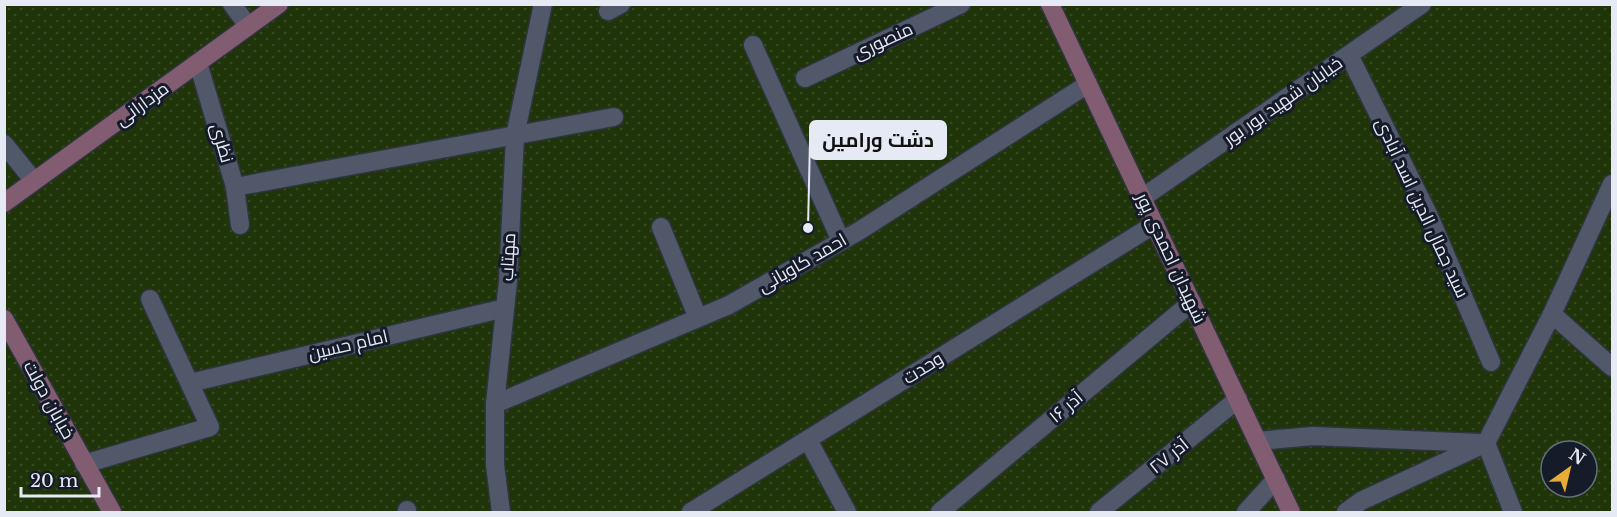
<svg xmlns="http://www.w3.org/2000/svg" width="1617" height="517" font-family="'Libre Baskerville',Cairo,serif">
<style>
.park{fill:url(#park-dots);fill-rule:evenodd}
.lines{fill:none;stroke-linecap:round;stroke-linejoin:round}
.street-casing{stroke:#30343f;stroke-width:21}
.secondary-casing{stroke:#30343f;stroke-width:21}
.street{stroke:#515869;stroke-width:18}
.secondary{stroke:#825d72;stroke-width:18}
.labels{text-anchor:middle;stroke-width:6;stroke-linejoin:round;paint-order:stroke}
.street-label{font-size:18px;fill:#e6eaf4;stroke:#161b2a}
.leader{fill:none;stroke:#e6eaf4;stroke-width:2}
.callout-dot{fill:#e6eaf4;stroke:#161b2a;stroke-width:2}
.callout{fill:#e6eaf4;stroke:#e6eaf4;stroke-width:2}
.callout-label{font-size:20px;text-anchor:middle;font-weight:bold;fill:#111}
</style>
<defs>
<pattern id="park-dots" width="8" height="8" patternUnits="userSpaceOnUse" patternTransform="scale(1.5)"><rect width="8" height="8" fill="#1f3509"/><path d="M2 2h.1M6 6h.1" fill="none" stroke="#354921" stroke-width="1.8" stroke-linecap="round"/></pattern>
</defs>
<rect width="100%" height="100%" fill="#161b2a"/>
<!-- park -->
<path class="park" d="M4 5H1612V512H5ZM1551 451H1587V487H1551Z"/>
<g class="lines">
<!-- street casing -->
<g class="street-casing">
<g id="street">
<polyline points="232,4 248,26"/>
<polyline points="608,11 621,4"/>
<polyline points="753,45 841,241"/>
<polyline points="1349,55 1429,216 1491,362"/>
<polyline points="198,63 235,187 240,225"/>
<polyline points="805,78 961,4"/>
<polyline points="4,144 34,181"/>
<polyline points="235,187 614,117"/>
<polyline points="1142,198 1422,4"/>
<polyline points="661,227 698,318"/>
<polyline points="1552,314 1612,367"/>
<polyline points="190,383 505,308"/>
<polyline points="495,404 729,305 859,231 1088,84"/>
<polyline points="808,440 847,512"/>
<polyline points="1258,441 1313,436 1481,443"/>
<polyline points="1486,443 1513,512"/>
<polyline points="84,464 210,427 150,299"/>
<polyline points="407,510 407,512"/>
<polyline points="501,512 495,465 495,404 508,281 515,136 543,4"/>
<polyline points="691,512 1155,224"/>
<polyline points="940,512 1192,302"/>
<polyline points="1099,512 1238,399"/>
<polyline points="1246,512 1276,479"/>
<polyline points="1346,512 1361,501 1486,443 1552,314 1612,184"/>
</g>
</g>
<!-- secondary casing -->
<g class="secondary-casing">
<g id="secondary">
<polyline points="1050,4 1291,512"/>
<polyline points="4,203 279,4"/>
<polyline points="4,319 112,512"/>
</g>
</g>
<!-- street -->
<use href="#street" class="street"/>
<!-- secondary -->
<use href="#secondary" class="secondary"/>
</g>
<g class="labels">
<!-- street labels -->
<g class="street-label">
<text transform="translate(883 41) rotate(-25)" y="6">منصوری</text>
<text transform="translate(1283 101) rotate(-35)" y="6">خیابان شهید بور بور</text>
<text transform="translate(142 104) rotate(-36)" y="6">مزدارانی</text>
<text transform="translate(222 143) rotate(74)" y="6">نظری</text>
<text transform="translate(1422 208) rotate(65)" y="6">سید جمال الدین اسد آبادی</text>
<text transform="translate(508 257) rotate(-87)" y="6">مهتاب</text>
<text transform="translate(1171 258) rotate(65)" y="6">شهیدان احمدی پور</text>
<text transform="translate(802 263) rotate(-30)" y="6">احمد کاویانی</text>
<text transform="translate(348 345) rotate(-13)" y="6">امام حسین</text>
<text transform="translate(923 368) rotate(-32)" y="6">وحدت</text>
<text transform="translate(49 400) rotate(61)" y="6">خیابان دولت</text>
<text transform="translate(1066 407) rotate(-40)" y="6">۱۶ آذر</text>
<text transform="translate(1169 456) rotate(-39)" y="6">۲۷ آذر</text>
</g>
</g>
<!-- callouts -->
<path class="leader" d="M808 228L810 140"/>
<circle class="callout-dot" cx="808" cy="228" r="6"/>
<rect class="callout" x="810" y="121" width="136" height="38" rx="6"/>
<g class="callout-label">
<text x="878" y="147">دشت ورامین</text>
</g>
<!-- border -->
<rect width="1617" height="517" fill="none" stroke="#e6eaf4" stroke-width="12"/>
<!-- north arrow -->
<g transform="translate(1569 469) rotate(34)"><circle r="28" fill="#161b2a" stroke="#696e7b" stroke-width="1.5"/>
<path d="M0-4.5L10 22L0 15L-10 22Z" fill="#e8ab37"/>
<text y="-9" font-size="16" font-weight="bold" text-anchor="middle" fill="#e6eaf4">N</text>
</g>
<!-- scale -->
<path d="M21 487v9h78v-9" fill="none" stroke="#e6eaf4" stroke-width="3"/>
<text x="30" y="487" font-size="18" fill="#e6eaf4" stroke="#161b2a" stroke-width="4.5" paint-order="stroke">20 m</text>
</svg>
